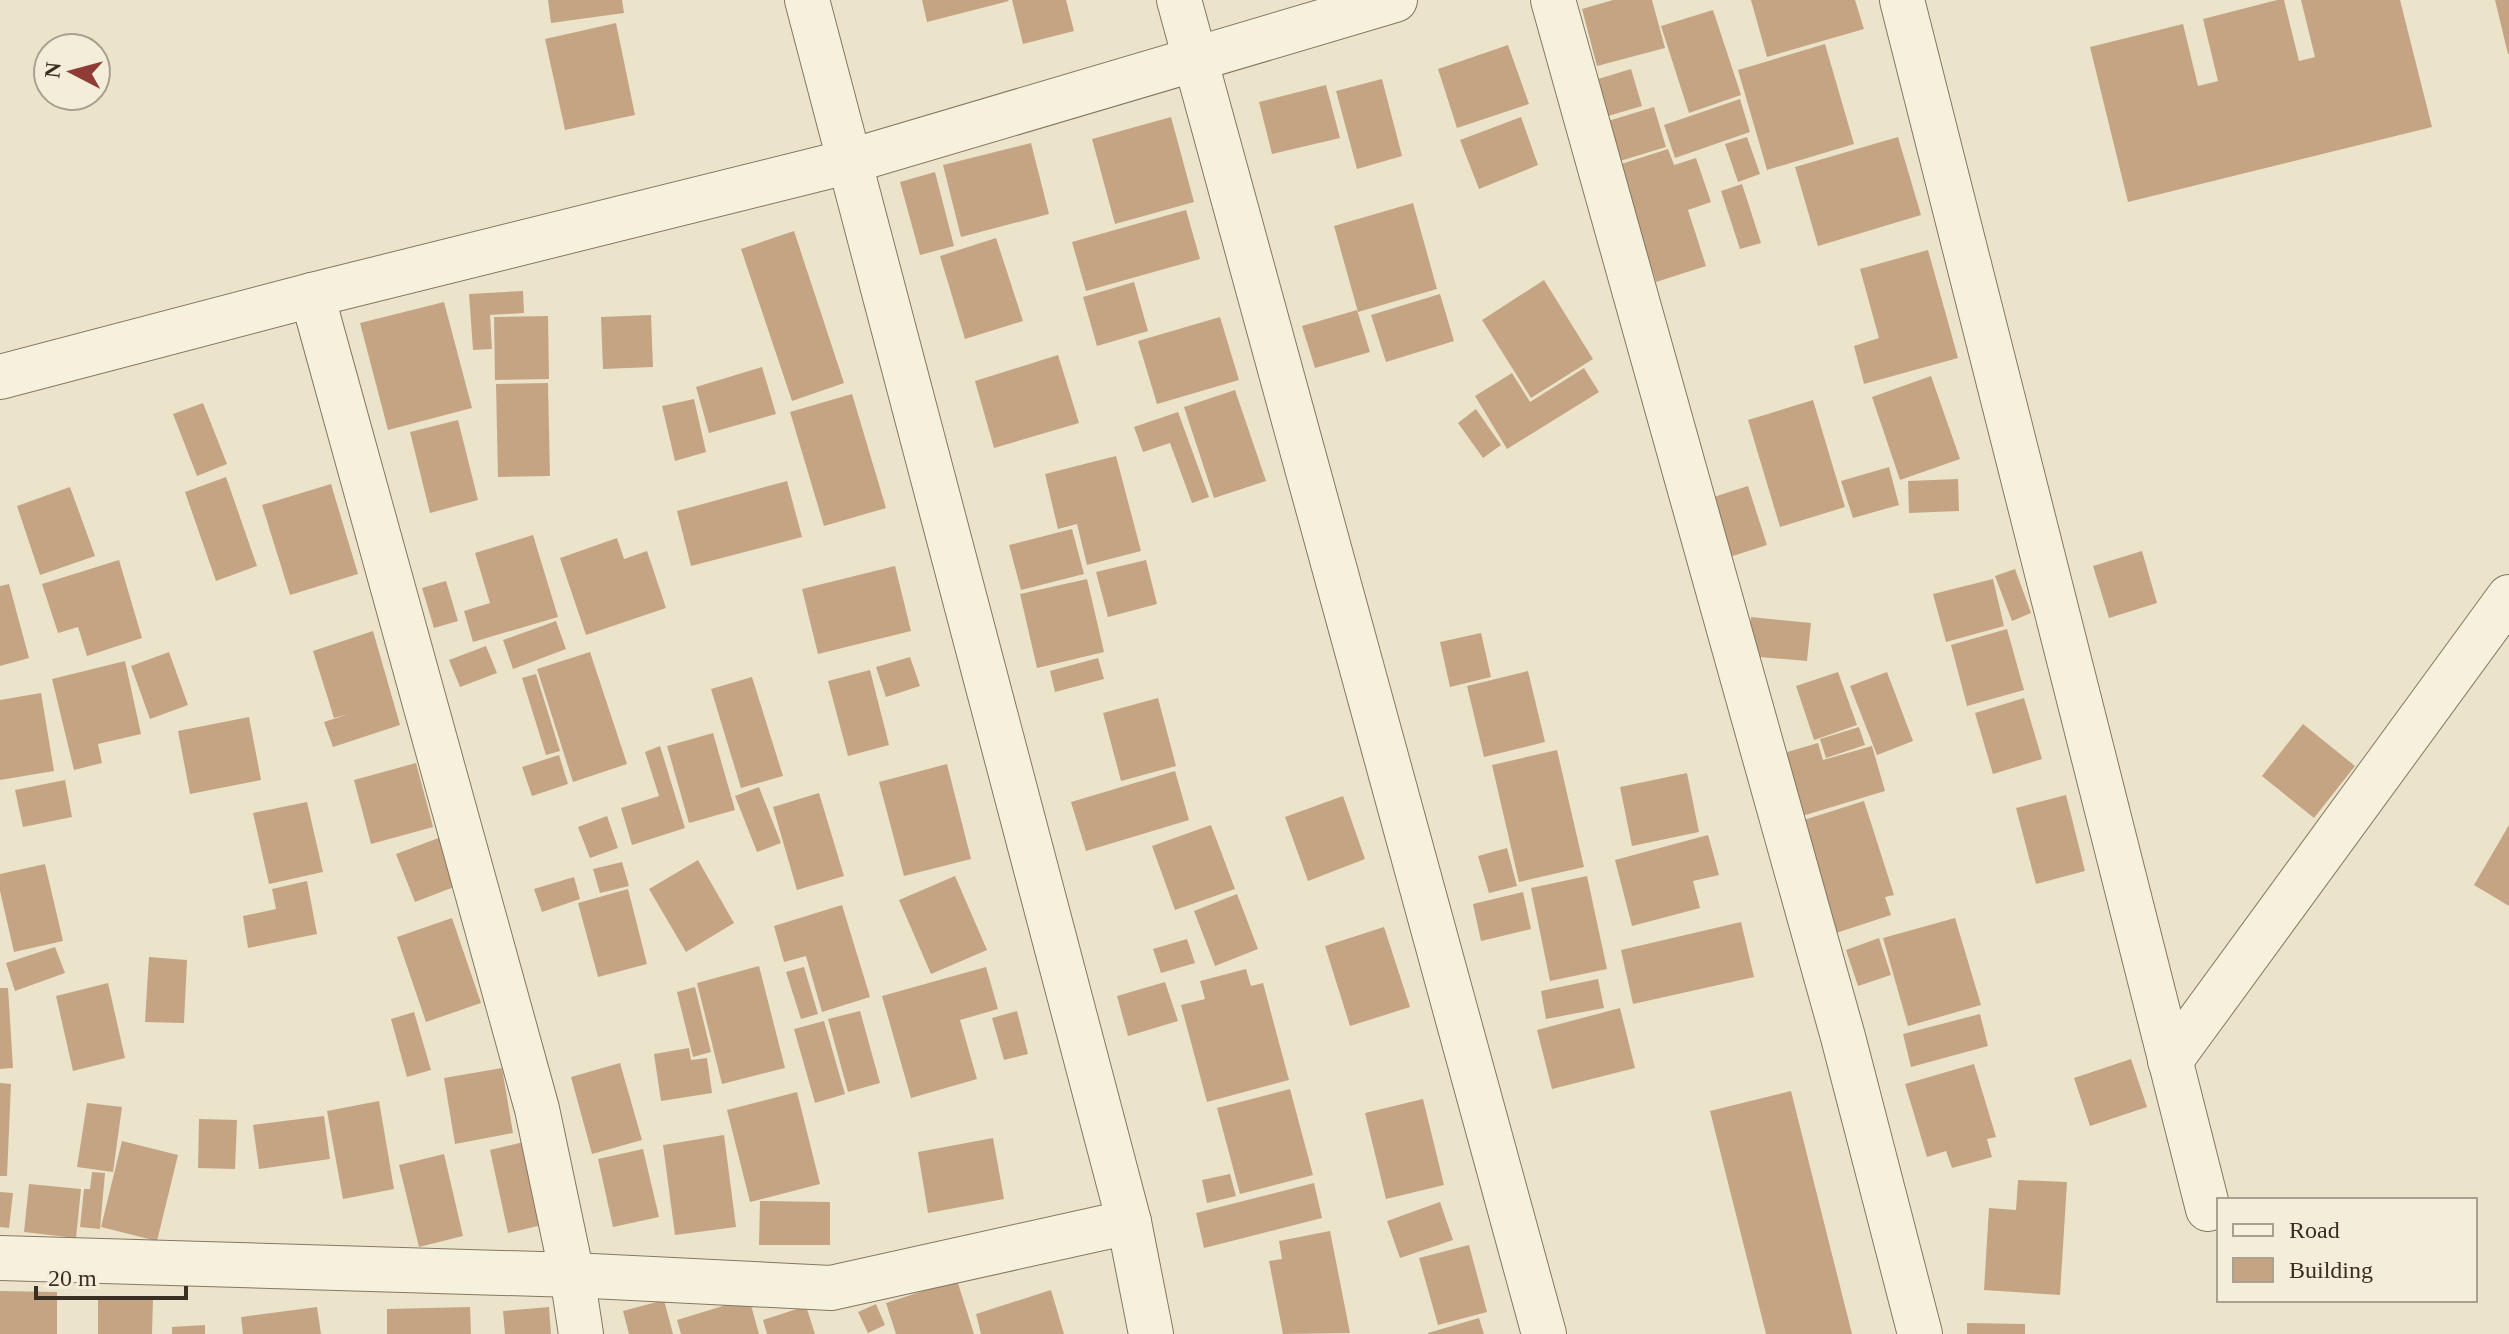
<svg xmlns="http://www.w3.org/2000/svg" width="2509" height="1334" font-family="'Times New Roman',serif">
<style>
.building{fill:#c5a484}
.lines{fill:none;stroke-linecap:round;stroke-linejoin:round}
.minor-casing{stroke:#867760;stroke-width:46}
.minor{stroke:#f6f1dd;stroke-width:44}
</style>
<rect width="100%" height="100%" fill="#ebe4cb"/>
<!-- building -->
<g class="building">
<polygon points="548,0 622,0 624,13 551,23"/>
<polygon points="922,0 1008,0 1009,1 927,22"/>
<polygon points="1012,0 1066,0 1074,31 1023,44"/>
<polygon points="1613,0 1652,0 1665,48 1597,66 1582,9"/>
<polygon points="1751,0 1855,0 1864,29 1767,57"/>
<polygon points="2277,0 2284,0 2299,61 2315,57 2301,0 2400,0 2432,127 2128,202 2090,47 2183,24 2198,86 2218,81 2203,19"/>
<polygon points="2495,0 2509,0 2509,54 2508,54"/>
<polygon points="1713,10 1741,95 1689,113 1661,26"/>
<polygon points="616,23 635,115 565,130 545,39"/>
<polygon points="1825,44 1854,144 1767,170 1738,70"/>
<polygon points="1508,45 1529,104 1457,128 1438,69"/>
<polygon points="1631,69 1642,106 1598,119 1588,82"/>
<polygon points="1382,79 1402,156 1357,169 1336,91"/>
<polygon points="1326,85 1340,138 1272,154 1259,102"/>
<polygon points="1740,99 1750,132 1675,158 1664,125"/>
<polygon points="1654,107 1666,147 1620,161 1608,121"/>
<polygon points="1171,117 1194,202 1115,224 1092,139"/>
<polygon points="1521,117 1538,165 1479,189 1460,140"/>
<polygon points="1747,137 1760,174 1738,182 1725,144"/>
<polygon points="1898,137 1921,215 1818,246 1795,167"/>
<polygon points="1031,143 1049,214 961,237 943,165"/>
<polygon points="1668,149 1674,165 1696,158 1711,202 1688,210 1706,266 1656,282 1618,165"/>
<polygon points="935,172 954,246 920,255 900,182"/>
<polygon points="1742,184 1761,243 1740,249 1721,191"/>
<polygon points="1413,203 1437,289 1358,312 1334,226"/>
<polygon points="1186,210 1200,259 1086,291 1072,242"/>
<polygon points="794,231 844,383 792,401 741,249"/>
<polygon points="996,238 1023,321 965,339 940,256"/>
<polygon points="1928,250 1958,358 1864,384 1854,346 1879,338 1860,269"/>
<polygon points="1544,280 1593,359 1531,398 1482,320"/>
<polygon points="1134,282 1148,331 1097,346 1083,297"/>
<polygon points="523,291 524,313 490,315 492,349 473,350 469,294"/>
<polygon points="1440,294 1454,341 1386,362 1371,315"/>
<polygon points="444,302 472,408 388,430 360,323"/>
<polygon points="1357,310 1370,352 1315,368 1302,326"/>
<polygon points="651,315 653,367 603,369 601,317"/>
<polygon points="548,316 549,379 495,380 494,317"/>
<polygon points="1220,317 1239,380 1157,404 1138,341"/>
<polygon points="1058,355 1079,423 994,448 975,381"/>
<polygon points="762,367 776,414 709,433 696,387"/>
<polygon points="1584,368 1599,392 1507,449 1475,396 1512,373 1530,402"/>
<polygon points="1931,376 1960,459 1900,480 1872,397"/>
<polygon points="548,383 550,476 498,477 496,384"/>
<polygon points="1235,390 1266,481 1214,498 1184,407"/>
<polygon points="852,394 886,508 824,526 790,412"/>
<polygon points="694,399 706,452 675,461 662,406"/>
<polygon points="1813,400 1845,507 1780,527 1748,420"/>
<polygon points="203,403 227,464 197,476 173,414"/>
<polygon points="1476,409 1501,445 1483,458 1458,423"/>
<polygon points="1178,412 1209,497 1192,503 1170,443 1143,452 1134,427"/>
<polygon points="458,420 478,500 430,513 410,432"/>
<polygon points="1116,456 1141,551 1087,565 1077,524 1058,529 1045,474"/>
<polygon points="1889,467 1899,505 1853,518 1841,481"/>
<polygon points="226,477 257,566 216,581 185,492"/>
<polygon points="1958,479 1959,511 1909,513 1908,481"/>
<polygon points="787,481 802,537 691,566 677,511"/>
<polygon points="331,484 358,574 290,595 262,505"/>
<polygon points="1748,486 1767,545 1717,561 1698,502"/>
<polygon points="70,487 95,556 40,575 17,506"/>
<polygon points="1072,529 1084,574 1021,590 1009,545"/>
<polygon points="533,535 558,617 473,642 464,611 490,603 475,553"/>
<polygon points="617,538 624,559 647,551 666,608 586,635 560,558"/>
<polygon points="2142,551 2157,603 2109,618 2093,566"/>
<polygon points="119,560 142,638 87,656 78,627 58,633 42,584"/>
<polygon points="1146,560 1157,604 1108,617 1096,572"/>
<polygon points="895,566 911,631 818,654 802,589"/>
<polygon points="2015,569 2031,613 2012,621 1995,576"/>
<polygon points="1087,579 1104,652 1037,668 1020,594"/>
<polygon points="1993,579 2004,626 1946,642 1933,594"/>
<polygon points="446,581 458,621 434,628 422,588"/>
<polygon points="9,584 29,658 0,666 0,586"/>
<polygon points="1751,617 1811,623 1807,661 1748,656"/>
<polygon points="556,621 566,649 513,669 503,640"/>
<polygon points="2007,629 2024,690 1967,706 1951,645"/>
<polygon points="373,631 400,725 333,747 324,722 349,714 334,718 313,651"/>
<polygon points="1481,633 1491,677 1450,687 1440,642"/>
<polygon points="486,646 497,673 460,687 449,660"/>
<polygon points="169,652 188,705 150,719 131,666"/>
<polygon points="590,652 627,764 573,782 537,669"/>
<polygon points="910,657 920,686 886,697 876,667"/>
<polygon points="1098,658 1104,679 1055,692 1050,671"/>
<polygon points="125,661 141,734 98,744 102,763 74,770 52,679"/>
<polygon points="870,670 889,745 848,756 828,681"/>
<polygon points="1528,671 1545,742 1484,757 1467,686"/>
<polygon points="1838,672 1857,725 1814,740 1796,686"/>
<polygon points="1887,672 1913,741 1877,755 1850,686"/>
<polygon points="536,674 560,751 546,755 522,678"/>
<polygon points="752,677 783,776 741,788 711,689"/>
<polygon points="41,693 54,771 0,780 0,700"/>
<polygon points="1158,698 1176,766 1121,781 1103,713"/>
<polygon points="2024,698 2042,759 1993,774 1975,713"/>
<polygon points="249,717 261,780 190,794 178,731"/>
<polygon points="2303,724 2355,766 2314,818 2262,776"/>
<polygon points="1859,727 1865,745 1826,758 1820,739"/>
<polygon points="713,733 735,810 689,823 667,746"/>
<polygon points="1818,743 1823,760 1872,746 1885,791 1802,816 1784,753"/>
<polygon points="660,746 685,828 632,845 621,808 659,796 645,752"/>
<polygon points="1557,750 1584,867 1519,882 1492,765"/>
<polygon points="559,755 568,784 532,796 522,767"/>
<polygon points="416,763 433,827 371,844 354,780"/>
<polygon points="947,764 971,859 904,876 879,782"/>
<polygon points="1175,771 1189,820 1086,851 1071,802"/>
<polygon points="1687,773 1699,832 1632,846 1620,787"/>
<polygon points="65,780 72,817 23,827 15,790"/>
<polygon points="759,787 781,843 757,852 735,796"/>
<polygon points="819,793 844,876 797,890 773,807"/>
<polygon points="2066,795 2085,871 2036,884 2016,808"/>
<polygon points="1343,796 1365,859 1308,881 1285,817"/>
<polygon points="1864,801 1894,895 1885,897 1891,915 1833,934 1788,825"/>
<polygon points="307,802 323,872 269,884 253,813"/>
<polygon points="607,816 618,848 590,858 578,827"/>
<polygon points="1211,825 1235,889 1175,910 1152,846"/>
<polygon points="2509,825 2509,906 2474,885"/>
<polygon points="449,834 467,882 415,902 396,854"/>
<polygon points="1708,835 1719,875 1693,881 1700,908 1632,926 1615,860"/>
<polygon points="1507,848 1517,886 1489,893 1478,856"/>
<polygon points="698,860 734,923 686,952 649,889"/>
<polygon points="622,862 629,886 600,893 593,869"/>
<polygon points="45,864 63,941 14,952 0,891 0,874"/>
<polygon points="955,876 987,950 931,974 899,900"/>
<polygon points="1587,876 1607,969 1550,981 1531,888"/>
<polygon points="574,877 580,899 542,912 534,889"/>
<polygon points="307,881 317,934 248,948 243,916 276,909 272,889"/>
<polygon points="628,889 647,964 598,977 578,903"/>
<polygon points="1523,892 1531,929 1481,941 1473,904"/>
<polygon points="1237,894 1258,949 1215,966 1194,911"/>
<polygon points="842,905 870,997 822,1012 806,956 784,962 774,926"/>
<polygon points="452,918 481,1003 426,1022 397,937"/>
<polygon points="1955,918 1981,1005 1908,1026 1883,938"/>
<polygon points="1741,922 1754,977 1633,1004 1621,950"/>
<polygon points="1384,927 1410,1007 1350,1026 1325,946"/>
<polygon points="1879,938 1891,975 1858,986 1846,950"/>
<polygon points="1187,939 1195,963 1161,973 1153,949"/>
<polygon points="55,947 65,973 15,991 6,963"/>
<polygon points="149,957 187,960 184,1023 145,1022"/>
<polygon points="759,966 785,1068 722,1084 697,983"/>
<polygon points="804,967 818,1014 801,1019 786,972"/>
<polygon points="986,967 998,1009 960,1020 977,1079 911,1098 882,996"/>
<polygon points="1246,969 1251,986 1263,983 1289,1080 1207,1102 1181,1005 1205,999 1200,981"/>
<polygon points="1598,979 1604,1008 1546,1019 1541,991"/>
<polygon points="1165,982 1178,1021 1128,1036 1117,996"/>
<polygon points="108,983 125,1058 73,1071 56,996"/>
<polygon points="695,987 711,1052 693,1057 677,992"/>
<polygon points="0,988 8,988 13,1068 0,1069"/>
<polygon points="1620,1008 1635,1068 1552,1089 1537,1030"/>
<polygon points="860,1011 880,1083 848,1092 828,1019"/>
<polygon points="1017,1011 1028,1054 1004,1060 992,1018"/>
<polygon points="414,1012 431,1070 407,1077 391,1019"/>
<polygon points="1980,1014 1988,1046 1911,1067 1903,1034"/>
<polygon points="824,1021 845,1094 815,1103 794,1029"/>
<polygon points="689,1048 691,1060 707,1058 712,1093 661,1101 654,1054"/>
<polygon points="2131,1059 2147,1107 2090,1126 2074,1078"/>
<polygon points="620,1063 642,1140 592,1154 571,1077"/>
<polygon points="1974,1064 1996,1137 1987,1139 1992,1157 1952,1168 1946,1151 1927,1157 1905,1084"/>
<polygon points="502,1068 513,1133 455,1144 444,1078"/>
<polygon points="0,1083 11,1084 7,1176 0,1176"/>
<polygon points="1290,1089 1313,1175 1240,1194 1217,1108"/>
<polygon points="1791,1091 1852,1334 1766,1334 1710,1111"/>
<polygon points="797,1092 820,1184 750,1202 727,1110"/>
<polygon points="1423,1099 1444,1185 1386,1199 1365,1113"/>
<polygon points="379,1101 394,1189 343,1199 327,1111"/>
<polygon points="87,1103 122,1107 113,1172 77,1167"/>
<polygon points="324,1116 330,1159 259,1169 253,1125"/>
<polygon points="199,1119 237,1120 235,1169 198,1168"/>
<polygon points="724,1135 736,1227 675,1235 663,1145"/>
<polygon points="993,1138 1004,1199 928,1213 918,1152"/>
<polygon points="532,1140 551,1223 508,1233 490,1150"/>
<polygon points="122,1141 178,1155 157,1241 101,1227"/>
<polygon points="643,1149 659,1217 613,1227 598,1159"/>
<polygon points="444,1154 463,1236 419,1247 399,1165"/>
<polygon points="92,1172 105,1173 100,1229 80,1227 84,1189 90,1189"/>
<polygon points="1230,1174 1236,1196 1207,1203 1202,1180"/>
<polygon points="2018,1180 2067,1182 2060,1295 1984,1290 1989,1208 2016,1210"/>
<polygon points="1314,1183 1322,1218 1204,1248 1196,1213"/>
<polygon points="29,1184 81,1189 76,1238 24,1232"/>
<polygon points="0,1192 13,1193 9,1228 0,1227"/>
<polygon points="760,1201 830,1202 830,1245 759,1245"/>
<polygon points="1440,1202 1453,1240 1400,1258 1387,1221"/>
<polygon points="1330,1231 1350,1333 1283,1334 1269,1261 1282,1259 1279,1241"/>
<polygon points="1469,1245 1487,1312 1438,1325 1419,1258"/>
<polygon points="957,1280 974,1334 896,1334 886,1303"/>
<polygon points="1051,1290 1064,1334 981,1334 976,1314"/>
<polygon points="0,1291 57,1292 57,1334 0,1334"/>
<polygon points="98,1297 153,1298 152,1334 98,1334"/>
<polygon points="749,1298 759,1334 681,1334 677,1320"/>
<polygon points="664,1300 673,1334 629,1334 623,1311"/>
<polygon points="876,1304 885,1325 868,1333 858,1312"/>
<polygon points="806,1306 815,1334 767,1334 763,1320"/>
<polygon points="317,1307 321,1334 243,1334 241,1317"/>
<polygon points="470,1307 471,1334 387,1334 387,1309"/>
<polygon points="549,1307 551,1334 505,1334 503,1311"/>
<polygon points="1479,1318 1484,1334 1428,1334 1428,1333"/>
<polygon points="1967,1323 2025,1324 2025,1334 1967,1334"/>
<polygon points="205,1325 205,1334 172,1334 172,1327"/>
</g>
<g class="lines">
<!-- minor casing -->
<g class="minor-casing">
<g id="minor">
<polyline points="807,0 1129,1222 1151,1334"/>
<polyline points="1179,0 1544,1334"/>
<polyline points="1553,0 1843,1037 1920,1334"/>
<polyline points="1902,0 2208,1209"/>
<polyline points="312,295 537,1109 572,1275 581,1334"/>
<polyline points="0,377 312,295 851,161 1395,0"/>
<polyline points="2170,1061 2509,597"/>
<polyline points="0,1258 572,1275 831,1288 1129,1222"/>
</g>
</g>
<!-- minor -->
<use href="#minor" class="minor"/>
</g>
<!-- legend -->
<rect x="2217" y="1198" width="260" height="104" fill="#f3edda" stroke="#a8a190" stroke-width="2"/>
<rect x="2233" y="1224" width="40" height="12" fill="#f6f1dd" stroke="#a8a190" stroke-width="2"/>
<text x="2289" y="1238" font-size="24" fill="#382e22">Road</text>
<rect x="2233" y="1258" width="40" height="24" fill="#c5a484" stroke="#a8a190" stroke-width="2"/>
<text x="2289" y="1278" font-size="24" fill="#382e22">Building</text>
<!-- north arrow -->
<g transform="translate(72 72) rotate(276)"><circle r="38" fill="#f3edda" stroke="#a8a190" stroke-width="2"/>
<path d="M0-6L14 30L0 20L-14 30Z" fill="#8f3c36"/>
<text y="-12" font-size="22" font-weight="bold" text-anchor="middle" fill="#382e22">N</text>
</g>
<!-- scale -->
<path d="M36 1286v12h150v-12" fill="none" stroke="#382e22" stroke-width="4"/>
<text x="48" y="1286" font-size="24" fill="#382e22" stroke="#f3edda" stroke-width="6" paint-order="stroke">20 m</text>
</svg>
